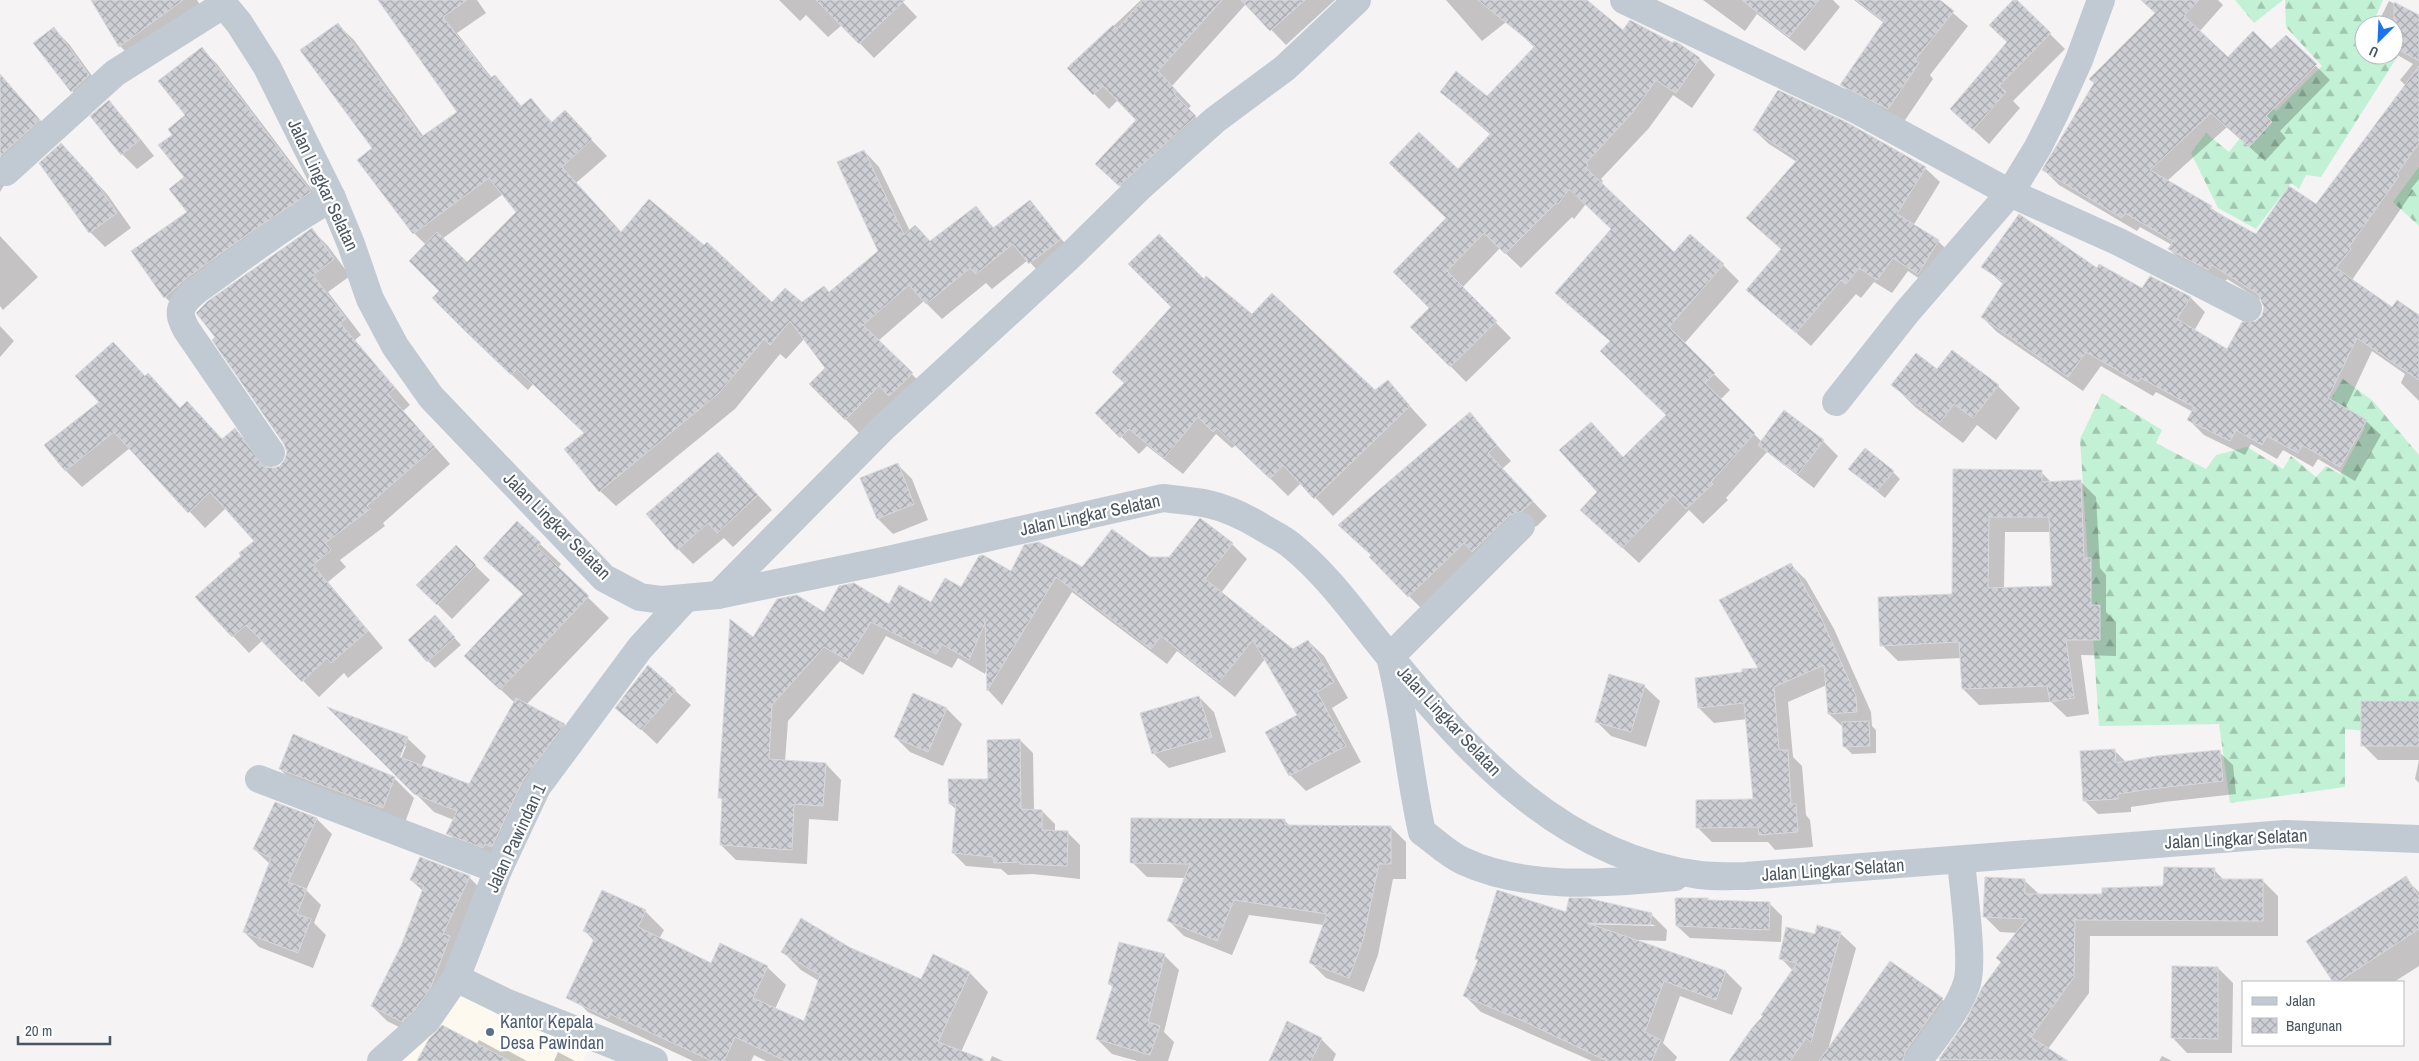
<svg xmlns="http://www.w3.org/2000/svg" width="2419" height="1061" font-family="'Archivo Narrow',sans-serif">
<style>
.commercial{fill:#fdf9ef}
.forest{fill:url(#forest-firs)}
.shadow{fill:#0003;fill-rule:evenodd}
.building{fill:url(#building-cross-hatch);stroke:#d7d9de;fill-rule:evenodd}
.lines{fill:none;stroke-linecap:round;stroke-linejoin:round}
.minor{stroke:#c1cad2;stroke-width:28}
.service-dot{fill:#5c6f8a;stroke:#fff;stroke-width:2}
.labels{text-anchor:middle;stroke-width:4.5;stroke-linejoin:round;paint-order:stroke}
.street-label{font-size:18px;fill:#4a5661;stroke:#fff}
.service-label{font-size:18px;fill:#4e5e75;stroke:#fff;text-anchor:start}
</style>
<defs>
<pattern id="forest-firs" width="22" height="20" patternUnits="userSpaceOnUse" patternTransform="scale(1.25)"><rect width="22" height="20" fill="#c3f1d5"/><path d="M5 1l3.5 6h-7zM16 11l3.5 6h-7z" fill="#a0c6b0"/></pattern>
<pattern id="building-cross-hatch" width="8" height="8" patternUnits="userSpaceOnUse" patternTransform="scale(1.25)"><rect width="8" height="8" fill="#cdcfd5"/><path d="M0 0l8 8M0 8l8-8" fill="none" stroke="#a8abb0"/></pattern>
</defs>
<rect width="100%" height="100%" fill="#f5f3f3"/>
<!-- commercial -->
<polygon class="commercial" points="459,997 470,998 591,1044 583,1061 389,1061"/>
<!-- forest -->
<g class="forest">
<polygon points="2235,0 2283,0 2254,23"/>
<polygon points="2285,0 2383,0 2372,25 2364,25 2364,55 2394,55 2394,51 2399,54 2321,177 2306,175 2299,189 2291,183 2256,229 2218,208 2191,153 2206,133 2229,152 2267,104 2276,111 2322,66 2286,27"/>
<polygon points="2419,167 2419,226 2393,202"/>
<polygon points="2343,379 2373,401 2419,455 2419,736 2345,729 2345,787 2230,803 2219,724 2099,726 2080,439 2102,393 2162,430 2156,443 2206,469 2216,455 2247,447 2283,469 2291,456 2316,477 2326,466 2340,474 2365,428 2327,405"/>
</g>
<!-- shadow -->
<g class="shadow">
<polygon points="92,0 197,0 207,17 135,61 120,46"/>
<path d="M380 0H477L486 13 457 33 492 78 494 76 522 107 531 100 553 123 580 128 607 156 576 183 622 233 772 303 802 304 829 293 880 251 864 151 879 167 910 231 931 243 975 208 995 229 1030 202 1075 255 1045 279 1028 260 992 289 986 283 942 319 924 301 878 341 927 389 861 435 811 384 827 368 805 338 786 359 780 354 735 409 616 506 600 491 585 433 533 384 528 390 480 345 441 291 426 245 414 233 374 149 338 25 354 40 424 137 459 112ZM503 194 518 212 467 264 442 239Z"/>
<polygon points="779,0 901,0 917,17 874,58 842,25 828,37 806,15 800,21"/>
<polygon points="1141,0 1335,0 1286,45 1246,4 1172,86 1191,106 1188,109 1210,132 1135,199 1112,178 1138,120 1118,100 1109,109 1069,68"/>
<polygon points="1446,0 1502,0 1515,15 1482,41"/>
<polygon points="1543,0 1585,0 1623,31 1680,45 1700,59 1715,75 1692,108 1673,95 1649,128 1601,179 1603,181 1601,184 1674,254 1723,265 1739,281 1684,344 1730,390 1720,400 1762,442 1784,412 1823,441 1838,456 1814,488 1767,452 1726,498 1728,500 1703,524 1689,510 1639,563 1598,525 1599,492 1624,458 1668,415 1611,342 1557,293 1613,230 1586,204 1574,219 1572,217 1521,268 1500,248 1462,288 1511,338 1466,382 1412,327 1431,308 1458,171 1491,135 1441,92 1488,97 1535,48 1517,30"/>
<polygon points="1703,0 1833,0 1840,7 1805,51 1757,14 1745,31"/>
<polygon points="1854,0 1938,0 1968,26 1930,75 1933,79 1903,123 1857,100 1842,85 1884,23"/>
<polygon points="2142,0 2218,0 2223,5 2199,32 2228,59 2271,51 2286,36 2330,80 2280,131 2286,138 2265,161 2227,127 2167,181 2256,236 2316,206 2406,86 2400,80 2413,64 2394,53 2394,25 2377,25 2389,1 2419,17 2419,179 2411,189 2413,191 2352,280 2392,309 2419,316 2419,401 2401,383 2405,374 2372,351 2345,409 2366,421 2381,435 2355,481 2318,459 2313,467 2283,450 2277,459 2251,444 2245,455 2204,435 2189,420 2193,412 2156,392 2153,396 2101,366 2083,391 1997,332 1982,317 2004,285 1983,266 2097,269 2143,290 2151,277 2191,298 2205,312 2194,331 2228,350 2263,315 2265,307 2262,301 2227,279 2223,284 2184,264 2169,249 2172,245 2140,227 2137,231 2059,185 2044,170 2156,13"/>
<polygon points="54,29 69,44 103,91 87,106 72,91"/>
<polygon points="2050,34 2065,49 2013,101 2020,108 1989,144 1951,109"/>
<polygon points="202,49 217,64 325,207 180,312 165,297 133,251 189,212 186,177 173,136 186,115"/>
<polygon points="1,77 54,135 10,175 0,192"/>
<polygon points="109,102 123,117 154,156 137,169 122,154 92,117"/>
<polygon points="1847,124 1925,168 1940,182 1913,226 1938,241 1953,256 1933,288 1908,271 1892,293 1874,282 1861,298 1856,294 1811,346 1748,290 1782,250 1748,218 1797,162 1769,144 1754,130"/>
<polygon points="61,145 107,194 131,228 105,247 90,232"/>
<polygon points="312,230 328,246 350,276 328,292 361,335 355,340 410,405 403,411 450,464 383,523 385,526 340,560 346,567 328,582 383,648 348,678 344,673 319,697 263,640 249,653 233,636 243,557 255,541 226,508 205,528 130,448 82,487 65,470 148,375 181,409 187,403 223,440 235,429 251,446 268,469 280,467 286,461 288,452"/>
<polygon points="0,236 38,277 3,310 0,306"/>
<polygon points="1204,280 1252,316 1375,392 1387,381 1427,425 1333,516 1301,483 1288,496 1236,445 1232,448 1216,434 1183,474 1147,446 1139,454 1097,413 1125,384"/>
<polygon points="0,326 14,341 0,357"/>
<polygon points="1937,371 1998,386 2020,408 1996,440 1977,425 1963,443 1915,407 1893,385"/>
<polygon points="1470,414 1511,461 1502,469 1547,516 1537,526 1525,530 1424,611 1409,596"/>
<polygon points="897,464 912,479 928,520 893,534 878,519 862,478"/>
<polygon points="733,468 772,510 733,547 724,538 693,564 678,549"/>
<polygon points="1850,469 1893,472 1900,479 1885,498"/>
<path d="M1954 470 2041 472 2052 483 2080 481 2096 497 2100 568 2106 575V612L2116 622V656L2081 655 2089 714 2067 717 2051 702 1979 705 1963 689 1961 658 1898 661 1882 645 1953 595ZM2005 532H2051L2054 587 2004 588Z"/>
<path d="M540 544 561 564 558 568 609 618 526 705 564 725 582 743 541 798 510 864 466 852 448 833 454 820 434 812 332 710 407 738 426 756 421 767 470 786 515 703 487 677 524 595 485 558ZM403 746H406L399 764 397 763Z"/>
<polygon points="1232,544 1247,559 1221,593 1292,650 1308,641 1324,656 1348,698 1332,708 1361,762 1306,791 1290,775 1267,732 1299,715 1265,659 1235,697 1177,651 1167,664 1072,592 1002,705 988,690 987,668 985,674 958,658 952,668 886,636 863,675 840,661 788,721 785,762 826,764 841,780 838,821 809,819 807,864 736,860 721,845 723,801 719,797 754,639 824,613 932,604 961,589 1011,573 1082,569 1150,558 1170,559"/>
<polygon points="456,547 490,580 452,619 418,585"/>
<polygon points="1791,565 1806,580 1834,629 1871,712 1872,726 1876,730 1876,753 1852,754 1844,746 1844,728 1829,714 1827,685 1788,702 1793,757 1802,766 1806,815 1810,820 1813,847 1775,850 1768,842 1712,842 1697,827 1754,801 1747,719 1714,723 1699,708 1744,674 1760,669"/>
<polygon points="442,624 461,645 435,668 428,661"/>
<polygon points="648,667 691,705 657,744 617,707"/>
<polygon points="1644,686 1660,701 1646,747 1611,736 1596,721"/>
<polygon points="914,695 947,709 962,724 943,766 910,752 895,737"/>
<polygon points="1199,697 1214,712 1226,752 1169,768 1153,753"/>
<polygon points="2419,707 2419,783 2415,779 2419,760 2378,760 2363,745"/>
<polygon points="1020,740 1033,753 1034,811 1042,811 1055,824 1055,831 1067,832 1080,845 1080,879 1033,874 1008,875 1001,869 966,866 953,853 957,810 950,804 989,780"/>
<polygon points="2115,751 2127,763 2219,752 2233,765 2236,794 2164,802 2131,807 2131,812 2098,814 2084,800"/>
<polygon points="280,769 394,778 414,798 403,828 300,789"/>
<polygon points="276,803 317,819 332,834 306,890 321,905 314,923 326,935 313,968 259,947 244,932 270,864 254,849"/>
<polygon points="1285,821 1291,827 1391,827 1406,842 1406,879 1393,879 1378,955 1364,992 1326,978 1311,963 1324,925 1249,915 1232,955 1184,936 1169,921 1186,878 1147,877 1132,862"/>
<polygon points="2214,870 2224,880 2262,880 2278,896 2278,936 2090,936 2089,993 2048,1049 2066,1061 1939,1061 1966,1023 2018,933 2000,932 1984,916 2025,881 2040,895 2103,895 2164,887"/>
<polygon points="469,877 484,892 417,1036 387,1021 372,1006 402,947 424,892 411,880"/>
<polygon points="2405,878 2419,892 2419,966 2394,982 2335,982 2308,942"/>
<polygon points="1707,899 1709,901 1770,904 1782,916 1781,942 1690,938 1677,926"/>
<polygon points="645,911 664,930 659,939 712,965 767,967 786,985 775,1009 805,1023 819,981 801,970 782,951 848,948 921,981 934,955 970,973 988,992 961,1052 985,1061 766,1061 754,1055 751,1061 693,1061 588,1012 569,993 594,941 585,931"/>
<path d="M1567 913 1651 914 1667 930 1666 941 1634 940 1726 972 1742 988 1732 1015 1680 996 1663 1043 1677 1057 1675 1061H1592L1481 1012 1465 996ZM1580 921 1650 924 1656 926 1580 924Z"/>
<polygon points="1840,933 1856,948 1828,1050 1942,999 1958,1015 1927,1061 1731,1061 1764,1017 1793,971 1781,958 1816,935"/>
<polygon points="1164,955 1179,970 1164,1032 1174,1042 1168,1061 1137,1061 1112,1054 1097,1039 1113,988 1110,984"/>
<polygon points="2218,968 2233,983 2232,1053 2187,1053 2172,1037"/>
<polygon points="1321,1039 1336,1054 1333,1061 1270,1061"/>
<polygon points="479,1040 501,1052 503,1048 527,1061 419,1061 476,1045"/>
<polygon points="558,1052 575,1061 554,1061"/>
<polygon points="992,1056 1003,1061 990,1061"/>
<polygon points="2162,1056 2172,1061 2159,1061"/>
</g>
<!-- building -->
<g class="building">
<polygon points="91,0 183,0 119,47"/>
<polygon points="378,0 467,0 443,17 490,78 495,75 521,106 531,98 551,123 565,110 592,139 562,167 621,232 649,199 704,245 707,242 772,302 785,288 802,302 824,286 829,292 878,251 837,162 864,150 904,235 915,225 930,241 976,206 993,228 1030,200 1061,239 1029,264 1013,244 976,274 970,268 926,304 909,285 863,325 913,373 889,396 879,386 845,420 809,384 825,368 790,321 770,345 764,339 719,393 599,492 564,449 584,433 517,369 511,375 463,329 432,298 439,291 409,261 437,232 467,262 516,212 489,178 413,234 357,160 372,148 300,50 338,23 421,137 457,112"/>
<polygon points="816,0 905,0 859,44"/>
<polygon points="1143,0 1222,0 1158,71 1177,91 1174,94 1196,116 1119,186 1095,164 1136,120 1103,86 1093,95 1067,68 1113,25 1117,29"/>
<polygon points="1241,0 1305,0 1270,31"/>
<polygon points="1478,0 1587,0 1623,30 1630,20 1673,43 1674,41 1680,44 1700,58 1676,93 1656,80 1633,112 1586,163 1588,165 1586,168 1674,252 1690,234 1724,264 1669,327 1715,373 1705,383 1755,433 1711,482 1713,484 1686,509 1673,495 1622,548 1580,510 1597,492 1559,450 1591,422 1623,457 1666,415 1600,351 1610,341 1555,293 1611,229 1569,189 1558,204 1556,203 1505,254 1484,233 1447,271 1497,321 1450,367 1410,327 1429,308 1393,272 1446,218 1389,163 1419,132 1458,169 1491,133 1440,92 1456,71 1487,96 1535,46"/>
<polygon points="1742,0 1819,0 1789,37"/>
<polygon points="1856,0 1940,0 1954,11 1915,60 1919,63 1888,109 1840,85 1884,21"/>
<polygon points="2013,0 2017,0 2051,33 1999,86 2006,92 1973,130 1950,109 2007,42 1989,25"/>
<polygon points="2141,0 2199,0 2184,16 2228,57 2253,31 2271,49 2286,35 2317,64 2266,116 2272,122 2249,147 2211,113 2150,170 2212,206 2210,209 2256,234 2289,186 2316,204 2419,66 2419,143 2397,174 2399,176 2349,247 2351,249 2336,268 2392,307 2397,300 2419,315 2419,380 2357,338 2328,398 2367,420 2340,467 2302,445 2298,453 2267,436 2262,445 2236,430 2230,441 2187,420 2194,407 2141,378 2138,382 2086,352 2068,377 1981,317 2004,282 1981,267 2019,214 2097,268 2099,264 2142,288 2150,276 2191,297 2177,319 2227,349 2242,322 2256,321 2262,316 2264,307 2258,294 2212,265 2208,270 2168,249 2173,241 2125,213 2122,218 2042,170 2094,83 2089,79 2155,13"/>
<polygon points="2394,2 2419,15 2419,61 2394,47"/>
<polygon points="54,27 89,75 71,92 33,43"/>
<polygon points="202,47 311,192 251,232 189,276 164,298 131,251 187,212 169,189 184,177 158,145 172,135 168,129 185,115 158,81"/>
<polygon points="0,74 40,120 0,156"/>
<polygon points="1778,90 1848,123 1926,167 1897,214 1939,240 1918,274 1893,258 1877,280 1859,268 1846,284 1841,280 1796,333 1746,290 1781,249 1746,218 1798,159 1753,130"/>
<polygon points="109,100 140,140 121,155 90,116"/>
<polygon points="61,143 92,177 117,213 89,233 39,163"/>
<polygon points="312,228 334,259 313,275 346,319 340,323 395,388 388,394 435,447 367,506 370,509 325,543 331,550 313,565 368,631 331,663 327,658 302,682 246,625 232,637 195,597 241,556 239,553 254,541 210,492 188,513 114,432 65,471 44,445 99,402 75,376 113,342 145,376 148,373 180,408 187,401 222,439 235,428 264,467 273,468 280,466 285,459 287,452 284,444 212,340 215,337 196,313 208,301"/>
<polygon points="1159,234 1204,279 1206,276 1252,314 1272,293 1375,390 1388,380 1410,406 1314,499 1283,465 1270,479 1217,428 1213,432 1198,417 1164,458 1129,429 1120,438 1095,413 1124,383 1112,372 1171,307 1128,264"/>
<polygon points="1952,350 1999,385 1973,418 1954,404 1940,422 1891,385 1916,353 1937,369"/>
<polygon points="1784,410 1824,440 1798,474 1758,445"/>
<polygon points="1470,412 1497,445 1488,453 1533,501 1522,511 1510,515 1472,552 1464,543 1408,597 1369,557 1371,555 1338,525"/>
<polygon points="1865,448 1894,471 1877,491 1848,469"/>
<polygon points="718,452 758,495 717,533 708,523 677,550 646,514"/>
<polygon points="898,463 914,504 877,519 860,478"/>
<path d="M1953 469 2042 470V482L2081 480 2084 558H2091V605H2100V640H2066L2074 698 2050 702 2047 686 1962 689 1959 642 1880 646 1878 597 1952 594ZM1989 517H2049L2052 586 1988 588Z"/>
<polygon points="1200,518 1233,543 1205,579 1293,649 1308,640 1334,682 1317,692 1346,746 1289,776 1265,732 1297,715 1253,640 1219,682 1161,636 1151,649 1056,577 987,691 985,623 969,660 942,644 936,654 871,622 847,660 824,647 772,705 769,759 826,763 823,806 794,804 792,850 720,845 722,798 718,798 730,619 753,637 777,599 797,595 824,612 839,586 854,583 889,604 899,585 931,602 945,578 961,587 979,556 983,555 1011,571 1024,545 1039,542 1082,567 1112,529 1150,557 1169,557"/>
<polygon points="517,521 541,543 537,547 589,596 500,690 464,656 523,594 483,558"/>
<polygon points="456,545 476,565 437,605 416,585"/>
<polygon points="1791,563 1819,613 1856,696 1857,712 1828,714 1824,665 1774,687 1779,750 1788,750 1791,804 1796,804 1798,832 1759,835 1758,827 1696,828 1696,800 1753,799 1744,703 1698,708 1695,678 1742,672 1742,669 1758,668 1719,600"/>
<polygon points="435,615 455,637 427,662 408,640"/>
<polygon points="648,665 676,690 641,730 615,708"/>
<polygon points="1609,674 1645,685 1631,732 1595,722"/>
<polygon points="913,693 947,708 928,752 894,737"/>
<polygon points="1199,696 1212,737 1152,754 1140,713"/>
<polygon points="516,698 565,724 523,780 492,847 485,844 483,848 446,834 457,811 414,794 327,707 408,737 400,757 469,784"/>
<rect x="2361" y="701" width="58" height="45"/>
<polygon points="1869,721 1870,746 1843,747 1842,722"/>
<polygon points="293,734 395,777 383,808 279,769"/>
<polygon points="1020,739 1021,809 1042,810 1042,830 1068,831 1067,866 1020,864 1020,862 994,863 993,857 952,853 956,804 949,804 948,779 988,779 987,740"/>
<polygon points="2115,749 2116,763 2157,756 2220,750 2223,781 2150,789 2118,794 2118,799 2083,801 2080,751"/>
<polygon points="275,802 317,818 288,882 307,889 297,914 311,919 298,953 243,932 271,858 253,849"/>
<polygon points="1131,818 1285,819 1285,825 1391,826 1391,864 1379,864 1363,940 1349,978 1309,963 1327,914 1234,900 1217,941 1167,921 1190,864 1130,863"/>
<polygon points="420,857 470,876 443,934 450,936 431,987 415,1010 402,1022 371,1006 401,946 424,886 410,880"/>
<polygon points="2164,867 2215,868 2214,879 2263,879 2263,921 2075,920 2074,977 2031,1037 2068,1061 1939,1059 1965,1022 1982,988 2001,962 1996,958 2027,919 1983,917 1985,877 2025,879 2025,894 2102,894 2102,888 2163,886"/>
<polygon points="2406,876 2419,897 2419,929 2338,982 2333,982 2306,941"/>
<polygon points="602,890 646,910 638,927 711,963 720,943 768,966 753,998 804,1021 820,975 781,952 801,918 849,947 921,979 933,954 970,972 938,1042 983,1059 983,1061 786,1061 735,1037 724,1061 712,1061 610,1014 608,1018 566,998 595,937 583,931"/>
<polygon points="1497,890 1566,912 1569,898 1587,898 1652,913 1650,925 1587,923 1726,971 1716,1000 1664,981 1645,1032 1661,1040 1652,1061 1607,1061 1521,1020 1463,996 1478,960 1475,959"/>
<polygon points="1675,898 1708,898 1708,900 1770,902 1769,930 1676,926"/>
<polygon points="1817,925 1841,932 1811,1042 1806,1038 1790,1061 1729,1061 1752,1028 1763,1016 1761,1015 1797,963 1779,959 1786,927 1815,934"/>
<polygon points="1119,942 1165,954 1148,1022 1160,1026 1150,1055 1096,1039 1113,985 1108,984"/>
<polygon points="1890,961 1943,998 1905,1052 1903,1061 1819,1061"/>
<polygon points="2172,966 2218,967 2218,1039 2171,1038"/>
<polygon points="1287,1021 1322,1038 1311,1061 1269,1061"/>
<polygon points="442,1025 510,1061 417,1061 429,1039"/>
</g>
<g class="lines">
<!-- minor -->
<g class="minor">
<path d="M220 0 239 23 267 67 332 198 351 244 370 299 395 346 431 397 604 578 640 597 662 600 718 595 888 560 1163 498C1178 500 1193 501 1208 504 1226 508 1245 517 1260 526 1271 533 1283 538 1292 546 1331 578 1358 619 1390 657 1473 758 1563 857 1700 875 1715 877 1731 876 1746 876L2285 834 2419 839"/>
<polyline points="1624,0 1855,109 2010,193 2119,242 2248,308"/>
<polyline points="6,172 115,73 223,5"/>
<polyline points="1836,402 1907,312 2010,193 2038,147 2055,113 2079,60 2101,0"/>
<path d="M271 453 186 329C182 321 178 313 183 305 190 292 207 284 218 275 255 248 292 220 332 198"/>
<path d="M1521 526 1390 657C1405 715 1409 774 1422 832 1435 841 1448 854 1463 861 1528 891 1606 883 1675 877"/>
<polyline points="718,595 883,428 1071,255 1140,187 1215,120 1285,68 1357,0"/>
<polyline points="259,779 498,870"/>
<polyline points="456,978 505,1002 654,1061"/>
<polyline points="381,1061 427,1020 456,978 498,870 537,787 640,648 685,599"/>
<path d="M1918 1061C1935 1037 1958 1011 1967 983 1974 960 1963 888 1961 860"/>
</g>
</g>
<!-- markers -->
<circle class="service-dot" cx="490" cy="1032" r="5"/>
<g class="labels">
<!-- street labels -->
<g class="street-label">
<text transform="translate(323 185) rotate(65)" y="6">Jalan Lingkar Selatan</text>
<text transform="translate(1090 515) rotate(-12)" y="6">Jalan Lingkar Selatan</text>
<text transform="translate(557 526) rotate(45)" y="6">Jalan Lingkar Selatan</text>
<text transform="translate(1449 721) rotate(47)" y="6">Jalan Lingkar Selatan</text>
<text transform="translate(516 838) rotate(-65)" y="6">Jalan Pawindan 1</text>
<text transform="translate(2236 839) rotate(-3)" y="6">Jalan Lingkar Selatan</text>
<text transform="translate(1833 870) rotate(-4)" y="6">Jalan Lingkar Selatan</text>
</g>
<!-- service labels -->
<g class="service-label">
<text x="500" y="1028">Kantor Kepala<tspan x="500" dy="21">Desa Pawindan</tspan></text>
</g>
</g>
<!-- legend -->
<rect x="2242" y="981" width="162" height="65" fill="#ffffff" stroke="#b7bbc0"/>
<rect x="2252" y="997" width="25" height="8" fill="#c1cad2" stroke="#b7bbc0"/>
<text x="2286" y="1006" font-size="15" fill="#4a5661">Jalan</text>
<rect x="2252" y="1018" width="25" height="15" fill="url(#building-cross-hatch)" stroke="#b7bbc0"/>
<text x="2286" y="1031" font-size="15" fill="#4a5661">Bangunan</text>
<!-- north arrow -->
<g transform="translate(2379 40) rotate(204)"><circle r="24" fill="#ffffff" stroke="#b7bbc0"/>
<path d="M0-4L9 19L0 12L-9 19Z" fill="#1a73e8"/>
<text y="-8" font-size="14" font-weight="bold" text-anchor="middle" fill="#4a5661">U</text>
</g>
<!-- scale -->
<path d="M18 1036v8h92v-8" fill="none" stroke="#4a5661" stroke-width="2.5"/>
<text x="25" y="1036" font-size="15" fill="#4a5661" stroke="#ffffff" stroke-width="4" paint-order="stroke">20 m</text>
</svg>
